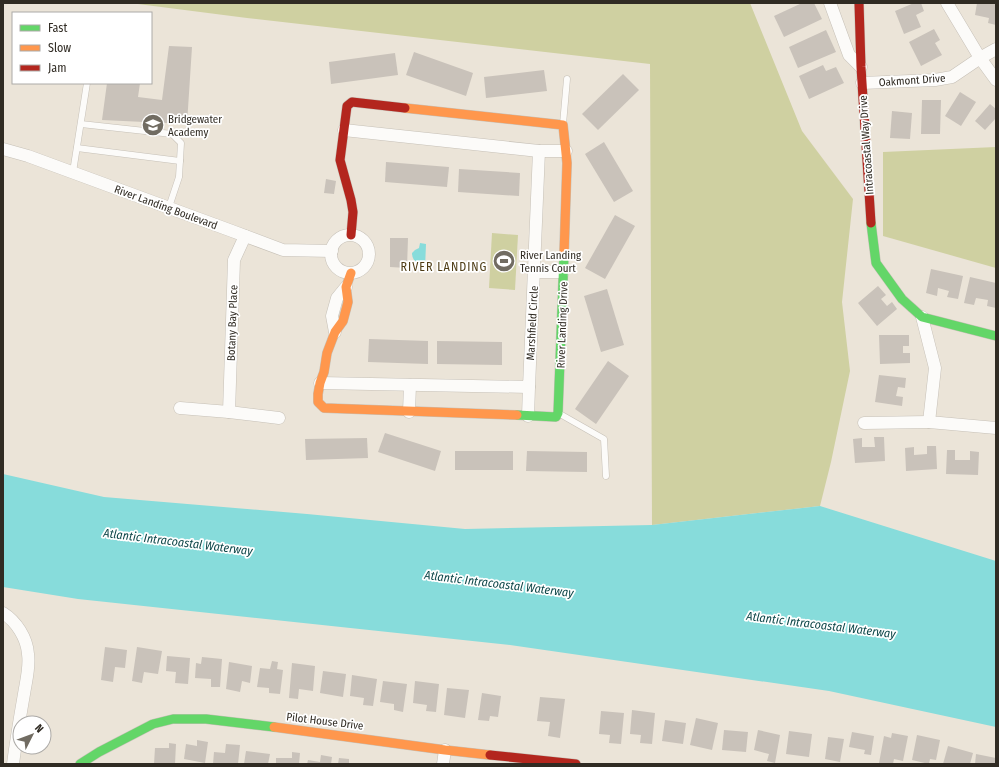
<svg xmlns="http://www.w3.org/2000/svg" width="999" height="767" font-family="'Fira Sans Condensed',sans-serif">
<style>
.green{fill:#cfd0a1}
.water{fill:#87dcdb}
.building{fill:#c9c2ba}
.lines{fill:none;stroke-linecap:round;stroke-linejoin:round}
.lane-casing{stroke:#c6c0b7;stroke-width:7}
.street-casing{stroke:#c6c0b7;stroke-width:13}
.fast-casing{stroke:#c6c0b7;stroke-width:10}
.slow-casing{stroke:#c6c0b7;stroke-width:10}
.jam-casing{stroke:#c6c0b7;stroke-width:10}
.lane{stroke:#fcfbf9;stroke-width:6}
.street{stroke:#fcfbf9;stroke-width:12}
.fast{stroke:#63d668;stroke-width:9}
.slow{stroke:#ff974d;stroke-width:9}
.jam{stroke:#b3261e;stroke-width:9}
.labels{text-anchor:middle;stroke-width:3.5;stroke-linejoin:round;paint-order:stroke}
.street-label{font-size:11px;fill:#302b23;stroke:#fff}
.poi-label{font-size:11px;fill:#302b23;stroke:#fff;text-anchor:start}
.neighbourhood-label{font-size:12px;letter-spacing:1px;fill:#4e3c15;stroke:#fff}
.water-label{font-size:12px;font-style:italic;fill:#0b4547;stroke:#fff}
</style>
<rect width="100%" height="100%" fill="#ebe4d8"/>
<!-- green -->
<g class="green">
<polygon points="130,3 750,3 802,131 853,199 842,302 850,371 831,462 820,506 652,525 650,64 247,18"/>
<polygon points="996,147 996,268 883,236 883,152"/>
<polygon points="492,233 518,235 515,290 489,288"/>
</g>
<!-- water -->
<g class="water">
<path d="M420 243 426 244 425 269 418 268V263C414 261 412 258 412 253L415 250 419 248Z"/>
<polygon points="3,474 104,497 307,514 465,529 652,525 820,506 996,561 996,727 829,691 510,645 78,599 3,587"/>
</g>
<!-- building -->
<g class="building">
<polygon points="802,3 814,3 822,19 784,37 774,16"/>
<polygon points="914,3 921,3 924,11 916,15 921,27 904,34 895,11"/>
<polygon points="977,3 996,3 996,25 988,23 989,18 975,15"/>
<polygon points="934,29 940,40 935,43 942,55 921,66 909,42"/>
<polygon points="826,30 836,52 798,68 789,47"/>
<polygon points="169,46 192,47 187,124 102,120 107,83 140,83 138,97 162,100"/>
<polygon points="414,52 473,73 466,96 406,75"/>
<polygon points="395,53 398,75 331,84 329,62"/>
<polygon points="823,65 826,71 836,67 844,83 809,99 799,76"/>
<polygon points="544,70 547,91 486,98 484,77"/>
<polygon points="623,74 639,90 598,130 582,114"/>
<polygon points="960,92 976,102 961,126 945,116"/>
<polygon points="922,100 941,100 940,134 921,134"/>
<polygon points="990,104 996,109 996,118 985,130 975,121"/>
<polygon points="892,111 912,113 910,139 890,138"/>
<polygon points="604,142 633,191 614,202 585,154"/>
<polygon points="386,162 449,167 447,187 385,182"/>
<polygon points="459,169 520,173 519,196 458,192"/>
<polygon points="326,179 336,181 334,194 324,193"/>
<polygon points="615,215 635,226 605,279 585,268"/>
<polygon points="390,238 408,238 407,268 390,267"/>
<polygon points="931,269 963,276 958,299 947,297 949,291 938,288 937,296 926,293"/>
<polygon points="970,277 996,283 996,308 987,306 988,300 976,298 974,305 964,303"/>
<polygon points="878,286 886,295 881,299 887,306 892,302 897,309 877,326 858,303"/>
<polygon points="607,289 624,345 601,352 584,296"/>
<polygon points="879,335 909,335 909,346 903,346 903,353 910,353 910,363 880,364"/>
<polygon points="369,339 428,341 428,364 368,362"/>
<polygon points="437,341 502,342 502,365 437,364"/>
<polygon points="608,361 629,376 596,424 575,409"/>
<polygon points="879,375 906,378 905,388 898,387 896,396 903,397 902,406 875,402"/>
<polygon points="385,433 441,451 435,471 378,452"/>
<polygon points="874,437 884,437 885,461 855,463 853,439 862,438 862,447 875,447"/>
<polygon points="367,438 368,458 306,460 305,439"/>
<polygon points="927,446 936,446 937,469 906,471 905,448 914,447 914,455 927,454"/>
<polygon points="947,450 955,450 955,460 970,460 970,451 979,452 978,475 946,474"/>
<rect x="455" y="451" width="58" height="19"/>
<polygon points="527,451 587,452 587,472 526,471"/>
<polygon points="105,647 127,650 125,668 115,667 113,682 101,680"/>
<polygon points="137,647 162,651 158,674 144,672 142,683 132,681"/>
<polygon points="167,656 190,658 188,684 175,683 176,672 166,671"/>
<polygon points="202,657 222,659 220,687 211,687 211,679 195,678 196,663 201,664"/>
<polygon points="272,661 278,662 277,669 283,670 280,694 269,693 269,688 257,687 260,668 270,669"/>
<polygon points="229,662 252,666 250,683 242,681 240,692 226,689"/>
<polygon points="292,663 315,666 313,691 299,689 298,699 289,698"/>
<polygon points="323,671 346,674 343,697 320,693"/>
<polygon points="352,675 377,679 373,706 363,705 364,698 350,696"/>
<polygon points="383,681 407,684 403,712 394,710 394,704 380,702"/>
<polygon points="415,681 439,684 436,712 426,711 427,705 413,703"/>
<polygon points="447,688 469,690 465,718 444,715"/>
<polygon points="482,693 501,696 498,717 490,716 489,721 478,720"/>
<polygon points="540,697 565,699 560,738 548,736 550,722 537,721"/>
<polygon points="632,710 655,713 652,744 640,743 641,735 630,734"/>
<polygon points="601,711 624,713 621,744 609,743 610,735 599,734"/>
<polygon points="696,718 718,723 712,750 690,745"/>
<polygon points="665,720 686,723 683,744 662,741"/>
<polygon points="724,730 748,732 746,752 722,750"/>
<polygon points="758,730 780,735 775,763 767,761 769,754 754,750"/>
<polygon points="789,731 812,734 809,757 786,754"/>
<polygon points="852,732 874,736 871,755 864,754 865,750 849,747"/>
<polygon points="892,733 908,736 903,761 894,759 893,764 879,763 884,736 891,738"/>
<polygon points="917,735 940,740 936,760 930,759 929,764 912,760"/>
<polygon points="828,737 844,739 840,762 825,759"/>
<polygon points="197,740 208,742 205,763 184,759 186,744 197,746"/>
<polygon points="169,743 176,744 175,764 154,764 155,748 169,748"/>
<polygon points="226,744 240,745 238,764 213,764 214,752 225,753"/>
<polygon points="948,746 973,753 970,764 943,764"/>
<polygon points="246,751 270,754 268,764 244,764"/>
<polygon points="292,752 300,753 299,764 276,764 276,758 292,758"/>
<polygon points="976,754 996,758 996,764 975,764"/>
<polygon points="321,755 332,757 331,764 307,764 308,760 320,762"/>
<polygon points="339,758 349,759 349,764 338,764"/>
</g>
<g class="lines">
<!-- lane casing -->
<g class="lane-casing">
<g id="lane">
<polyline points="81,124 172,134 181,143 179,177 169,207"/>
<polyline points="563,124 567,79"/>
<polyline points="77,148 180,161"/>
<polyline points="73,172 87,83"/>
<polyline points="560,414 604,439 606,476"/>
</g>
</g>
<!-- street casing -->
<g class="street-casing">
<g id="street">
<polyline points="830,3 849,55 861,67"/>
<polyline points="947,3 980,58 996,49"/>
<polyline points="862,83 935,80 952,77 980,58 996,80"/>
<polyline points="3,149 28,156 232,231 283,250 332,251"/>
<polyline points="539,151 566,151"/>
<circle cx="350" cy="254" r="19"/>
<polyline points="534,272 563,272"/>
<polyline points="922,317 935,368 929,422 996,428"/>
<polyline points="335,332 332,316 337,298 346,287"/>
<polyline points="320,383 529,387 539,151 344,130"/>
<polyline points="180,408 229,412 279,418"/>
<polyline points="229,412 234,260 245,236"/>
<polyline points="409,412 410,385"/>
<polyline points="528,416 529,387"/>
<polyline points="864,423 929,422"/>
<path d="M3 613C16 621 27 638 28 654 30 667 26 681 24 694 20 717 16 741 13 764"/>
<polyline points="443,764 445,750"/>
</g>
</g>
<!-- fast casing -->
<g class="fast-casing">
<g id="fast">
<polyline points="871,223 876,263 902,299 922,317 996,336"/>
<polyline points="517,415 556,417 558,413 564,255"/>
<polyline points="80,764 99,752 153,724 173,719 206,719 274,727"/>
</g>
</g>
<!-- slow casing -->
<g class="slow-casing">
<g id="slow">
<polyline points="405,108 563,125 567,163 564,255"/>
<polyline points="351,273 346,287 348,302 343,321 335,332 327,353 324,372 320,383 318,394 318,402 324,408 517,415"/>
<polyline points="274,727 445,750 490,755"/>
</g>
</g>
<!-- jam casing -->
<g class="jam-casing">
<g id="jam">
<polyline points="859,3 861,67 871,223"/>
<polyline points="351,235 353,212 351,200 340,160 347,106 352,102 405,108"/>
<polyline points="490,755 576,764"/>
</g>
</g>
<!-- lane -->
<use href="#lane" class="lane"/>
<!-- street -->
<use href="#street" class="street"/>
<!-- fast -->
<use href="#fast" class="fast"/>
<!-- slow -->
<use href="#slow" class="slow"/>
<!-- jam -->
<use href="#jam" class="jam"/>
</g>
<!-- icons -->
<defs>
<g id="school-disc" transform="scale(1.15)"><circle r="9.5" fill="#716c62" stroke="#fff"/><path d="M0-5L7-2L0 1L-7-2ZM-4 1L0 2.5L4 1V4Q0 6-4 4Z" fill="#fff"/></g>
<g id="stadium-disc" transform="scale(1.15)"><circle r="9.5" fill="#716c62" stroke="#fff"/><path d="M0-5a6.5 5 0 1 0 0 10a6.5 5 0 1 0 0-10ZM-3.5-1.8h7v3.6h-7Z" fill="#fff"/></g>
</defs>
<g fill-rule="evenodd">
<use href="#school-disc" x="153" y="125"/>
<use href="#stadium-disc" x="504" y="261"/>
</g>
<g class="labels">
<!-- street labels -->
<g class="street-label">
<text transform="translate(912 80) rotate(-4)" y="4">Oakmont Drive</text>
<text transform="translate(866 145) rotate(-94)" y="4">Intracoastal Way Drive</text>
<text transform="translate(166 207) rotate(20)" y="4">River Landing Boulevard</text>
<text transform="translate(232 323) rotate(-88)" y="4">Botany Bay Place</text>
<text transform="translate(532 323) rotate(-87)" y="4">Marshfield Circle</text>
<text transform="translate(562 325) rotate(-88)" y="4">River Landing Drive</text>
<text transform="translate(325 721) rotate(7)" y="4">Pilot House Drive</text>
</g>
<!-- poi labels -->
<g class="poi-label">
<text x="168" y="123">Bridgewater<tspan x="168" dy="13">Academy</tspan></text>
<text x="520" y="259">River Landing<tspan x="520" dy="13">Tennis Court</tspan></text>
</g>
<!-- neighbourhood labels -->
<g class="neighbourhood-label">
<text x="444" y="271">RIVER LANDING</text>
</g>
<!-- water labels -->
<g class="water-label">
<text transform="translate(178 542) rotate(7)" y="4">Atlantic Intracoastal Waterway</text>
<text transform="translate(499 584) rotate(7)" y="4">Atlantic Intracoastal Waterway</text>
<text transform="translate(821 625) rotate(7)" y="4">Atlantic Intracoastal Waterway</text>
</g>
</g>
<!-- border -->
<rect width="999" height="767" fill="none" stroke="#302b23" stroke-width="8"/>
<!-- legend -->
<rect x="12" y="12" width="140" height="72" fill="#ffffff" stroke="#acaaa7"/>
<rect x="20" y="25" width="20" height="6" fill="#63d668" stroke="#acaaa7"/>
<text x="48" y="32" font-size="12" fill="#302b23">Fast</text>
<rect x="20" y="45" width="20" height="6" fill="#ff974d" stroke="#acaaa7"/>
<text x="48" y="52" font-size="12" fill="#302b23">Slow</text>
<rect x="20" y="65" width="20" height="6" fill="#b3261e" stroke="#acaaa7"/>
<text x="48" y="72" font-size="12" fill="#302b23">Jam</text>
<!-- north arrow -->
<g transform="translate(32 735) rotate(48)"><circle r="19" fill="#ffffff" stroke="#acaaa7"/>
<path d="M0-3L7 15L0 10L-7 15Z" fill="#716c62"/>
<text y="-6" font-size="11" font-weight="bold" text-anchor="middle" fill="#302b23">N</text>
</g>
</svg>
